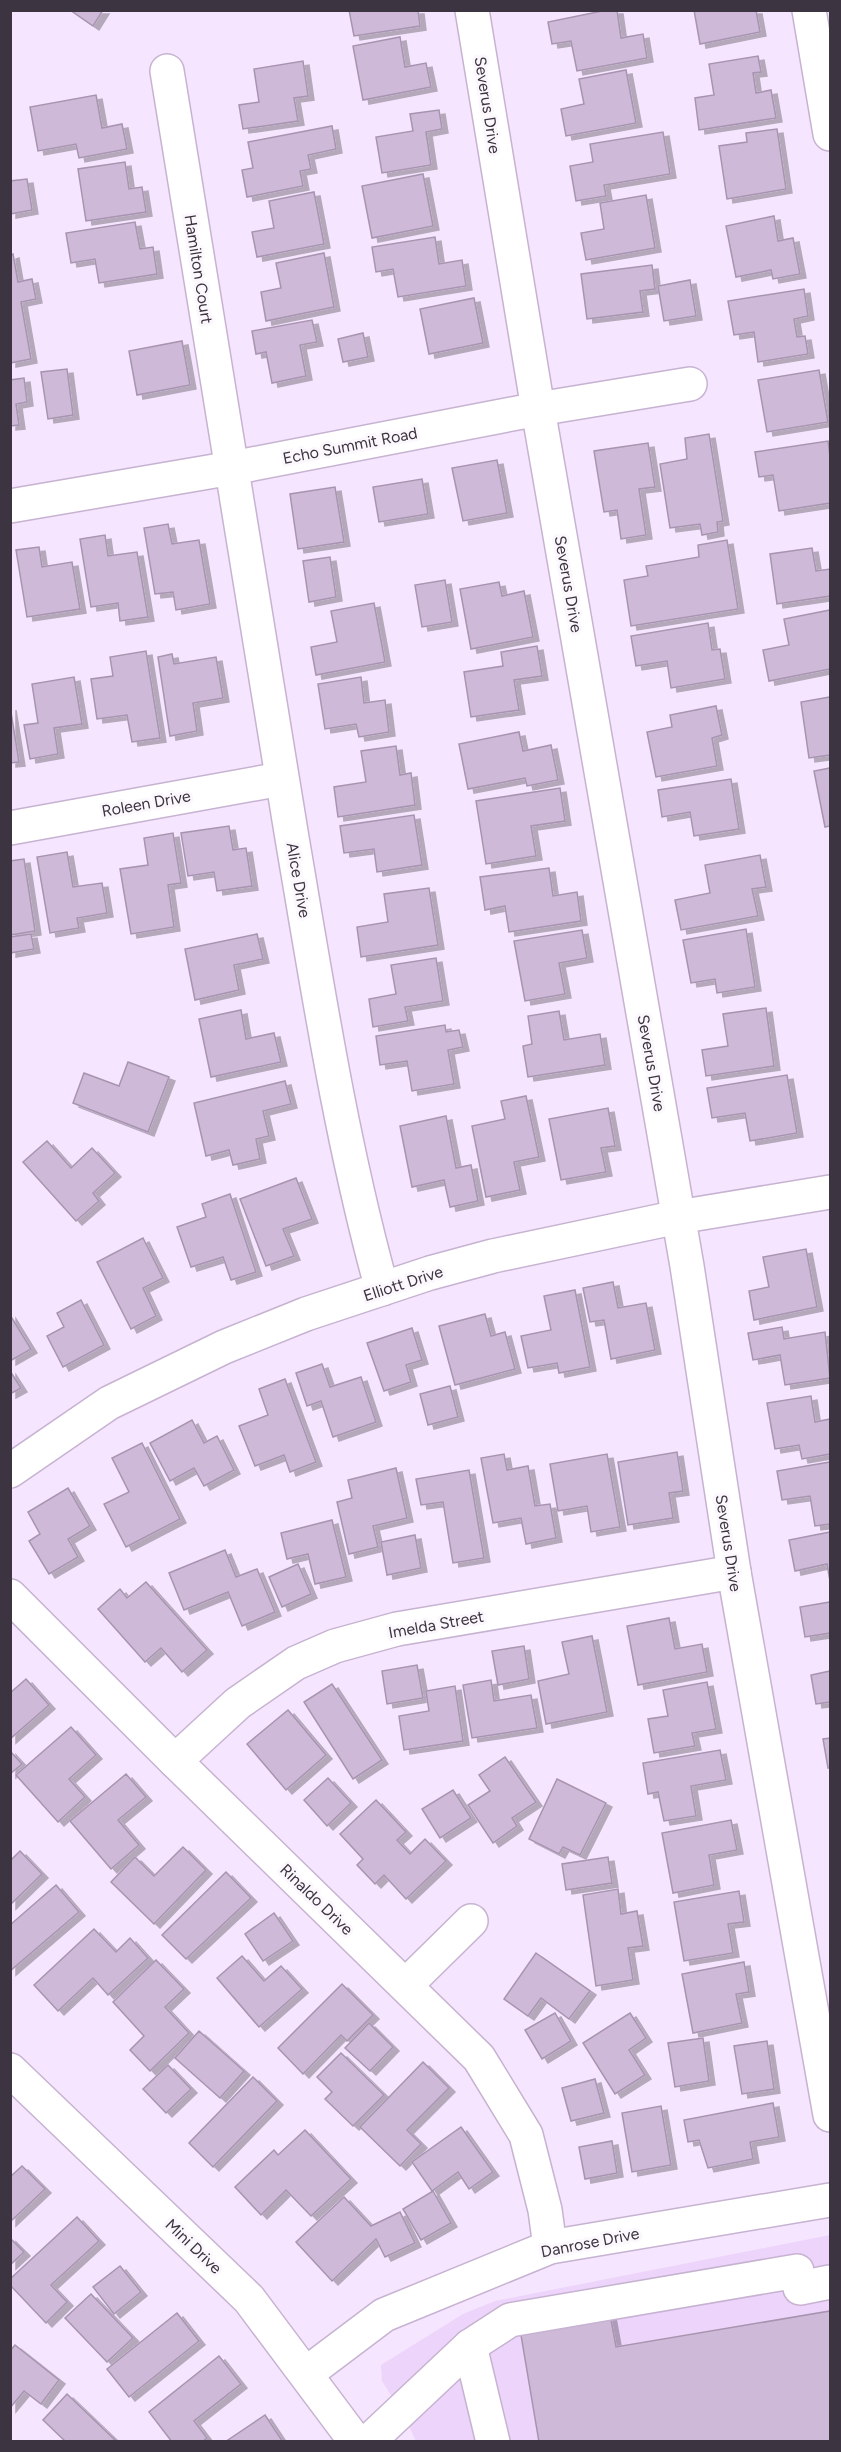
<svg xmlns="http://www.w3.org/2000/svg" width="841" height="2452" font-family="Figtree,sans-serif">
<style>
.built{fill:#edd4fa}
.building{fill:#cebad8;stroke:#a894b1;stroke-width:1.5;filter:url(#shadow)}
.lines{fill:none;stroke-linecap:round;stroke-linejoin:round}
.minor-casing{stroke:#c7b3d1;stroke-width:36}
.minor{stroke:#fff;stroke-width:33}
.labels{text-anchor:middle;stroke-width:6;stroke-linejoin:round;paint-order:stroke}
.street-label{font-size:16px;fill:#3c3440;stroke:#fbf7fd}
</style>
<defs>
<filter id="shadow"><feDropShadow dx="6" dy="4" stdDeviation="0" flood-color="#0004"/></filter>
</defs>
<rect width="100%" height="100%" fill="#f5e5fe"/>
<!-- built -->
<polygon class="built" points="830,2235 830,2441 416,2441 404,2416 382,2381 381,2365 463,2314 495,2301"/>
<!-- building -->
<g class="building">
<polygon points="70,10 103,10 93,26"/>
<polygon points="349,10 418,10 420,26 354,36"/>
<polygon points="607,10 617,10 621,38 643,34 647,58 577,71 571,41 552,44 548,22"/>
<polygon points="694,10 756,10 760,32 700,44"/>
<polygon points="400,37 405,67 426,63 431,87 363,100 353,46"/>
<polygon points="758,56 761,72 753,73 756,93 771,90 776,118 699,130 695,98 714,95 709,64"/>
<polygon points="303,61 308,96 294,98 298,121 243,129 239,105 259,102 254,69"/>
<polygon points="626,70 636,123 566,136 561,109 584,104 579,79"/>
<polygon points="96,95 102,128 122,124 127,149 79,158 76,144 38,151 30,107"/>
<polygon points="439,110 442,129 426,132 431,165 382,173 376,137 413,131 410,114"/>
<polygon points="332,126 336,149 308,155 311,169 300,171 303,186 247,197 242,170 253,168 248,142"/>
<polygon points="777,129 786,189 727,199 719,146 747,142 746,133"/>
<polygon points="663,132 670,174 604,185 606,196 576,201 570,166 593,162 590,144"/>
<polygon points="125,162 129,189 142,187 146,212 86,221 78,169"/>
<polygon points="423,174 433,226 372,238 362,186"/>
<polygon points="27,179 32,210 10,214 10,181"/>
<polygon points="314,192 324,244 257,257 252,232 274,228 269,201"/>
<polygon points="646,195 655,248 586,260 581,233 604,229 600,203"/>
<polygon points="774,216 778,241 793,238 800,274 773,279 771,270 736,277 726,226"/>
<polygon points="135,222 140,249 153,247 157,274 99,283 95,259 71,263 66,233"/>
<polygon points="435,237 439,264 462,260 466,286 398,297 393,269 376,272 372,247"/>
<polygon points="324,253 334,307 266,321 261,292 281,288 276,263"/>
<polygon points="13,254 18,282 32,279 36,299 21,302 31,359 10,363 10,255"/>
<polygon points="652,265 655,289 640,291 643,312 587,319 581,274"/>
<polygon points="690,280 696,316 664,321 658,286"/>
<polygon points="804,289 808,316 794,319 797,337 805,336 808,354 758,362 754,332 734,335 728,301"/>
<polygon points="474,298 483,343 429,354 420,309"/>
<polygon points="312,320 317,342 300,345 306,376 272,383 266,352 256,354 252,331"/>
<polygon points="363,333 368,357 343,362 338,339"/>
<polygon points="182,341 190,385 137,395 129,351"/>
<polygon points="67,369 73,415 48,419 41,372"/>
<polygon points="819,370 828,422 767,432 758,380"/>
<polygon points="24,378 27,402 16,404 19,425 10,426 10,380"/>
<polygon points="709,434 723,521 717,522 718,532 702,535 700,524 670,528 660,464 687,459 685,438"/>
<polygon points="828,441 830,456 830,503 779,511 773,475 759,477 755,452"/>
<polygon points="648,443 655,487 639,489 646,535 621,539 617,510 604,512 594,451"/>
<polygon points="497,460 507,513 463,521 452,468"/>
<polygon points="422,479 428,514 379,522 373,487"/>
<polygon points="335,487 344,542 298,549 290,494"/>
<polygon points="168,524 172,544 199,540 210,604 176,610 173,592 155,594 144,528"/>
<polygon points="105,535 108,556 137,552 148,617 120,621 118,603 91,607 80,539"/>
<polygon points="727,540 738,609 631,626 624,580 648,576 646,566 699,557 698,545"/>
<polygon points="39,547 42,567 72,562 80,609 27,617 16,550"/>
<polygon points="812,548 816,571 830,569 830,596 777,604 770,554"/>
<polygon points="330,557 336,597 309,602 303,561"/>
<polygon points="445,580 452,622 422,627 415,585"/>
<polygon points="499,582 502,596 524,591 533,637 471,649 460,589"/>
<polygon points="374,603 385,662 316,675 311,647 337,642 331,611"/>
<polygon points="830,610 830,669 769,681 763,650 789,645 784,619"/>
<polygon points="708,623 712,650 720,649 725,679 671,688 667,661 636,666 631,636"/>
<polygon points="537,646 542,676 514,680 519,710 471,717 464,672 503,666 501,652"/>
<polygon points="146,651 160,738 132,742 127,715 97,719 91,679 113,676 110,657"/>
<polygon points="172,654 174,664 216,657 223,698 193,703 197,731 170,736 158,657"/>
<polygon points="74,677 82,724 54,728 58,754 30,759 24,725 38,723 32,684"/>
<polygon points="361,677 364,703 385,700 389,732 359,737 356,724 325,729 318,684"/>
<polygon points="830,697 830,755 809,758 801,702"/>
<polygon points="10,706 19,762 10,763"/>
<polygon points="716,706 722,735 712,738 717,766 656,777 647,732 672,727 670,715"/>
<polygon points="519,732 523,751 551,745 558,780 527,786 525,778 468,789 459,744"/>
<polygon points="396,746 400,775 411,773 415,805 338,817 334,787 366,782 361,751"/>
<polygon points="830,768 830,826 825,827 814,771"/>
<polygon points="731,779 739,829 694,836 690,812 662,817 658,790"/>
<polygon points="560,788 565,821 531,826 536,856 486,864 476,801"/>
<polygon points="414,815 422,865 377,872 374,849 344,853 340,826"/>
<polygon points="229,826 233,850 246,848 252,886 217,891 214,872 188,876 181,833"/>
<polygon points="173,833 181,883 168,885 174,927 131,934 120,869 148,865 144,838"/>
<polygon points="67,852 73,887 102,883 107,913 77,918 79,928 50,933 37,857"/>
<polygon points="760,855 766,887 752,889 758,916 681,930 675,900 710,893 705,865"/>
<polygon points="24,859 35,931 10,935 10,861"/>
<polygon points="549,868 553,896 577,892 581,921 509,932 505,906 485,910 480,877"/>
<polygon points="429,888 438,945 361,957 357,927 388,922 384,894"/>
<polygon points="746,929 755,987 717,993 715,979 691,983 683,940"/>
<polygon points="582,930 587,958 559,963 565,994 525,1001 514,941"/>
<polygon points="31,934 34,949 10,953 10,937"/>
<polygon points="257,934 263,959 234,965 239,990 195,1000 185,949"/>
<polygon points="436,958 443,1001 405,1007 408,1021 373,1027 369,999 396,994 391,965"/>
<polygon points="766,1008 774,1066 706,1076 702,1050 728,1046 723,1014"/>
<polygon points="241,1010 246,1039 274,1033 281,1062 211,1077 199,1019"/>
<polygon points="559,1011 564,1040 600,1034 605,1065 528,1077 523,1046 532,1044 528,1016"/>
<polygon points="445,1025 446,1032 459,1030 463,1047 448,1050 454,1084 412,1091 407,1061 380,1065 376,1036"/>
<polygon points="128,1062 169,1077 148,1132 73,1103 84,1073 119,1086"/>
<polygon points="787,1075 797,1133 750,1141 745,1113 712,1118 707,1088"/>
<polygon points="285,1081 291,1104 263,1111 269,1136 256,1139 260,1159 233,1165 229,1150 206,1156 194,1103"/>
<polygon points="526,1096 539,1157 514,1162 520,1190 486,1197 472,1126 505,1119 501,1101"/>
<polygon points="608,1108 615,1146 601,1148 606,1172 561,1180 549,1119"/>
<polygon points="446,1116 456,1168 471,1165 478,1201 450,1207 444,1180 412,1187 400,1126"/>
<polygon points="47,1141 71,1168 92,1148 115,1173 93,1193 99,1201 76,1221 23,1162"/>
<polygon points="296,1178 312,1219 283,1229 294,1256 266,1266 240,1199"/>
<polygon points="230,1194 256,1272 231,1280 223,1257 191,1267 177,1227 206,1217 202,1204"/>
<polygon points="143,1238 163,1278 143,1288 156,1316 131,1329 97,1262"/>
<polygon points="806,1249 817,1307 754,1320 749,1291 769,1287 763,1257"/>
<polygon points="613,1282 618,1308 646,1303 655,1350 611,1359 604,1320 590,1322 583,1288"/>
<polygon points="575,1290 590,1367 559,1373 557,1363 528,1368 521,1336 551,1330 544,1296"/>
<polygon points="81,1300 104,1345 63,1367 47,1336 64,1327 57,1313"/>
<polygon points="485,1314 491,1336 505,1332 515,1369 455,1385 439,1326"/>
<polygon points="10,1315 31,1349 10,1361"/>
<polygon points="782,1327 784,1339 825,1332 830,1378 785,1385 780,1355 753,1360 748,1333"/>
<polygon points="412,1328 422,1360 406,1365 411,1382 384,1391 367,1343"/>
<polygon points="322,1364 330,1387 361,1377 376,1422 333,1437 321,1401 307,1406 296,1373"/>
<polygon points="10,1371 21,1388 10,1394"/>
<polygon points="285,1379 316,1462 290,1472 284,1455 255,1466 239,1426 268,1415 259,1389"/>
<polygon points="450,1386 458,1417 428,1425 420,1394"/>
<polygon points="811,1396 815,1422 830,1419 830,1454 802,1459 799,1445 775,1449 767,1403"/>
<polygon points="192,1420 204,1443 217,1436 234,1470 204,1486 194,1468 170,1481 150,1443"/>
<polygon points="142,1443 180,1519 126,1547 104,1504 129,1492 112,1458"/>
<polygon points="677,1452 683,1491 669,1493 673,1518 628,1525 618,1462"/>
<polygon points="504,1454 507,1470 528,1466 535,1506 550,1504 556,1538 526,1544 521,1518 493,1523 481,1458"/>
<polygon points="607,1454 620,1527 591,1532 587,1506 558,1511 550,1464"/>
<polygon points="830,1462 830,1524 815,1526 810,1496 782,1500 777,1471"/>
<polygon points="396,1468 407,1518 373,1526 378,1547 349,1554 337,1502 352,1498 348,1480"/>
<polygon points="469,1470 484,1558 453,1563 443,1502 421,1505 416,1479"/>
<polygon points="68,1488 90,1526 68,1539 78,1557 49,1574 29,1541 40,1534 28,1512"/>
<polygon points="332,1520 346,1577 315,1584 308,1554 287,1559 281,1533"/>
<polygon points="830,1532 830,1581 827,1564 795,1571 789,1540"/>
<polygon points="415,1535 421,1568 387,1575 381,1542"/>
<polygon points="225,1550 236,1577 257,1569 275,1612 242,1626 228,1592 184,1610 169,1573"/>
<polygon points="298,1564 311,1594 282,1607 269,1577"/>
<polygon points="146,1582 207,1650 182,1672 161,1648 145,1662 98,1609 120,1589 127,1598"/>
<polygon points="830,1602 830,1633 805,1637 800,1607"/>
<polygon points="669,1618 675,1649 702,1644 707,1672 638,1685 627,1626"/>
<polygon points="592,1636 607,1712 546,1724 538,1681 569,1674 562,1642"/>
<polygon points="524,1646 529,1679 498,1685 492,1651"/>
<polygon points="417,1665 423,1698 387,1704 382,1671"/>
<polygon points="830,1671 830,1702 816,1704 811,1675"/>
<polygon points="26,1679 49,1705 10,1739 10,1693"/>
<polygon points="491,1680 494,1701 531,1695 537,1728 472,1738 463,1685"/>
<polygon points="707,1682 716,1729 692,1733 695,1746 654,1753 648,1719 668,1716 663,1690"/>
<polygon points="332,1684 382,1760 353,1779 304,1702"/>
<polygon points="455,1686 463,1741 404,1750 399,1716 429,1711 426,1691"/>
<polygon points="288,1710 326,1755 286,1790 247,1744"/>
<polygon points="71,1727 96,1755 69,1779 85,1797 58,1822 16,1775"/>
<polygon points="830,1738 830,1768 828,1768 823,1739"/>
<polygon points="720,1750 726,1780 691,1786 696,1816 664,1821 658,1792 648,1794 643,1763"/>
<polygon points="10,1751 22,1764 10,1774"/>
<polygon points="505,1757 536,1802 512,1818 517,1826 493,1843 468,1805 490,1791 479,1775"/>
<polygon points="126,1774 146,1797 118,1820 139,1845 111,1869 70,1821"/>
<polygon points="328,1778 351,1803 327,1826 304,1800"/>
<polygon points="557,1779 606,1803 580,1855 563,1847 559,1854 529,1839"/>
<polygon points="453,1790 471,1818 440,1838 422,1809"/>
<polygon points="376,1800 406,1832 397,1840 410,1854 425,1839 446,1861 406,1899 384,1875 375,1884 357,1865 363,1859 340,1834"/>
<polygon points="731,1820 737,1850 709,1855 714,1885 673,1893 662,1833"/>
<polygon points="183,1847 206,1870 154,1924 111,1882 135,1857 154,1876"/>
<polygon points="20,1851 42,1874 10,1905 10,1857 12,1859"/>
<polygon points="608,1857 612,1883 566,1890 562,1864"/>
<polygon points="226,1872 251,1898 186,1959 162,1935"/>
<polygon points="56,1885 79,1912 10,1971 10,1925"/>
<polygon points="618,1889 621,1914 637,1911 643,1946 628,1948 633,1980 596,1986 583,1895"/>
<polygon points="739,1891 744,1922 728,1924 733,1953 684,1961 674,1902"/>
<polygon points="274,1913 293,1941 263,1961 245,1934"/>
<polygon points="94,1929 116,1952 130,1938 148,1958 108,1995 93,1978 58,2011 34,1985"/>
<polygon points="536,1953 590,1991 569,2019 541,1998 528,2016 504,1999"/>
<polygon points="242,1956 264,1981 281,1966 302,1989 259,2027 217,1978"/>
<polygon points="156,1960 184,1989 165,2007 189,2033 150,2071 130,2050 144,2036 113,2002"/>
<polygon points="744,1962 749,1992 736,1994 742,2023 693,2033 682,1974"/>
<polygon points="342,1984 373,2015 347,2041 341,2035 303,2074 278,2048"/>
<polygon points="555,2013 571,2041 542,2059 525,2030"/>
<polygon points="630,2013 646,2038 629,2050 645,2075 615,2094 583,2043"/>
<polygon points="369,2023 393,2047 370,2071 345,2048"/>
<polygon points="199,2031 244,2071 220,2098 175,2058"/>
<polygon points="703,2038 709,2081 675,2087 668,2043"/>
<polygon points="767,2041 774,2089 742,2094 734,2046"/>
<polygon points="341,2053 384,2095 353,2126 325,2099 332,2092 317,2077"/>
<polygon points="423,2062 449,2088 407,2130 421,2144 400,2166 360,2127"/>
<polygon points="168,2065 191,2089 166,2113 143,2089"/>
<polygon points="253,2077 277,2101 213,2167 189,2143"/>
<polygon points="595,2079 604,2113 571,2121 562,2088"/>
<polygon points="773,2103 779,2137 750,2142 753,2159 708,2168 699,2140 688,2142 684,2120"/>
<polygon points="661,2106 671,2165 632,2172 622,2113"/>
<polygon points="461,2127 493,2172 469,2189 458,2172 432,2191 412,2162"/>
<polygon points="305,2130 351,2179 311,2216 286,2190 261,2215 235,2187 274,2150 278,2155"/>
<polygon points="612,2141 617,2173 585,2179 579,2147"/>
<polygon points="22,2166 45,2189 10,2222 10,2177"/>
<polygon points="433,2191 451,2223 421,2240 403,2209"/>
<polygon points="344,2197 371,2226 400,2212 415,2243 385,2257 376,2239 332,2281 296,2242"/>
<polygon points="77,2217 99,2241 51,2285 67,2302 46,2323 10,2285 10,2279"/>
<polygon points="10,2238 24,2252 10,2265"/>
<polygon points="120,2266 141,2292 114,2314 93,2287"/>
<polygon points="91,2294 133,2338 107,2362 65,2318"/>
<polygon points="830,2311 830,2442 539,2442 520,2329 610,2314 616,2347"/>
<polygon points="177,2313 199,2341 129,2397 107,2369"/>
<polygon points="15,2345 59,2380 41,2404 24,2391 10,2408 10,2351"/>
<polygon points="219,2356 241,2384 194,2421 207,2438 202,2442 172,2442 149,2412"/>
<polygon points="67,2394 115,2440 114,2442 66,2442 43,2420"/>
<polygon points="265,2415 283,2442 225,2442"/>
</g>
<g class="lines">
<!-- minor casing -->
<g class="minor-casing">
<g id="minor">
<polyline points="472,10 538,409 687,1266 734,1572 830,2115"/>
<polyline points="809,10 830,134"/>
<path d="M167 71C209 327 248 583 292 838 318 990 341 1141 382 1289"/>
<polyline points="10,506 232,468 538,409 690,384"/>
<polyline points="10,828 281,779"/>
<polyline points="10,1471 109,1403 224,1347 306,1314 430,1273 493,1256 678,1217 830,1192"/>
<polyline points="10,1596 175,1761 479,2058 526,2135 545,2210 550,2247"/>
<polyline points="175,1761 238,1703 296,1663 335,1646 397,1629 734,1572"/>
<polyline points="406,1985 471,1921"/>
<polyline points="10,2070 249,2299 356,2442"/>
<polyline points="470,2346 510,2320 797,2271 800,2288 830,2282"/>
<polyline points="307,2373 384,2315 550,2247 830,2200"/>
<polyline points="368,2442 470,2346 493,2442"/>
</g>
</g>
<!-- minor -->
<use href="#minor" class="minor"/>
</g>
<g class="labels">
<!-- street labels -->
<g class="street-label">
<text transform="translate(488 105) rotate(81)" y="6">Severus Drive</text>
<text transform="translate(199 269) rotate(81)" y="6">Hamilton Court</text>
<text transform="translate(350 445) rotate(-11)" y="6">Echo Summit Road</text>
<text transform="translate(569 584) rotate(80)" y="6">Severus Drive</text>
<text transform="translate(146 803) rotate(-10)" y="6">Roleen Drive</text>
<text transform="translate(299 880) rotate(80)" y="6">Alice Drive</text>
<text transform="translate(652 1063) rotate(80)" y="6">Severus Drive</text>
<text transform="translate(403 1283) rotate(-18)" y="6">Elliott Drive</text>
<text transform="translate(729 1543) rotate(81)" y="6">Severus Drive</text>
<text transform="translate(436 1624) rotate(-10)" y="6">Imelda Street</text>
<text transform="translate(317 1899) rotate(44)" y="6">Rinaldo Drive</text>
<text transform="translate(590 2242) rotate(-11)" y="6">Danrose Drive</text>
<text transform="translate(194 2246) rotate(44)" y="6">Mini Drive</text>
</g>
</g>
<!-- border -->
<rect width="841" height="2452" fill="none" stroke="#3c3440" stroke-width="24"/>
</svg>
